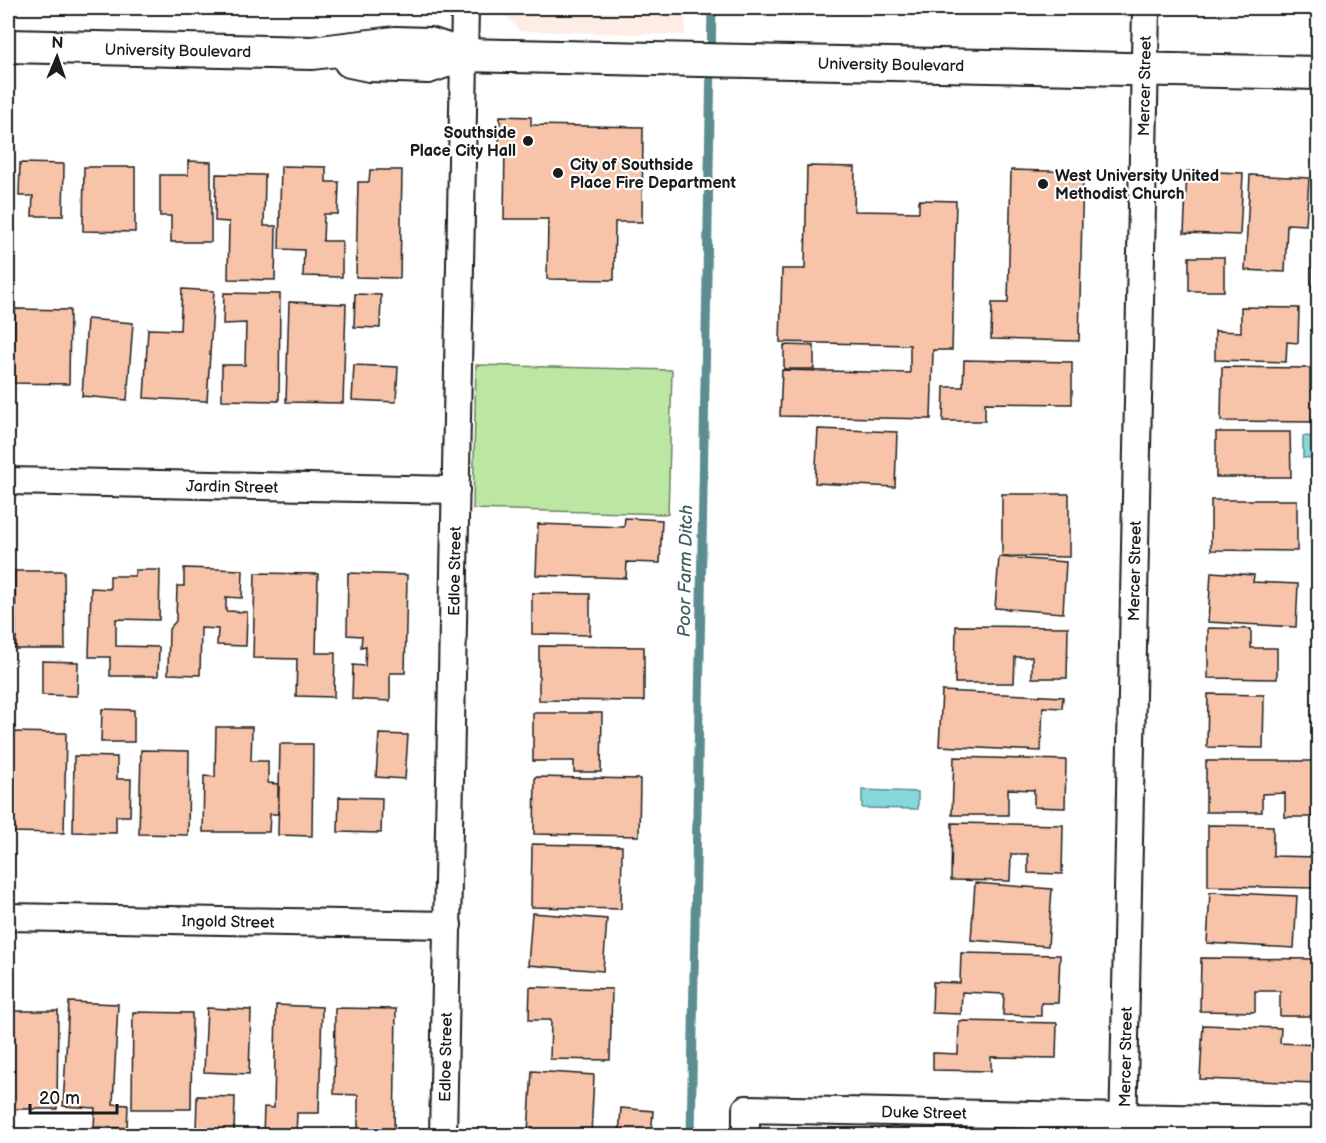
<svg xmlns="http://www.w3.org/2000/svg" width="1326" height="1143" font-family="'Balsamiq Sans',sans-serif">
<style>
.built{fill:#fdede5}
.green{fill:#bce7a3;stroke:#6c8260;stroke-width:1.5}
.water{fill:#86d8dd;stroke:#5c8d90;stroke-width:1.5}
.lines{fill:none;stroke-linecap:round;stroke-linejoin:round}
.stream{stroke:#5c8d90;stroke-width:9}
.building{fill:#f8c4a9;stroke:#1c1c1c;stroke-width:1.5}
.minor-casing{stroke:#1c1c1c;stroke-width:30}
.tertiary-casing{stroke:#1c1c1c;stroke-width:36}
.minor{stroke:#fff;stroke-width:26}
.tertiary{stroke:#fff;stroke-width:32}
.poi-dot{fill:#1c1c1c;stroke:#fff;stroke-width:2}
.labels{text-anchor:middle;stroke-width:4.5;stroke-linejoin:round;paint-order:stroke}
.street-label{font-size:16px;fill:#1c1c1c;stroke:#fff}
.poi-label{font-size:16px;font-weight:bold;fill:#1c1c1c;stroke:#fff;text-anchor:start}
.water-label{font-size:18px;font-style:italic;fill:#415e60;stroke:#fff}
</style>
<rect width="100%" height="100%" fill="#fff"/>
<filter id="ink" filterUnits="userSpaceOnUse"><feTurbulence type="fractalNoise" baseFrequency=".0167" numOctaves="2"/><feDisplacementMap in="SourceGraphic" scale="12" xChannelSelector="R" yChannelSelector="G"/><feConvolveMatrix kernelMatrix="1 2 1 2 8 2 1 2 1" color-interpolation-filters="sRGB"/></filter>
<g filter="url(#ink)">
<!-- built -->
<polygon class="built" points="499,8 686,8 685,35 520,31"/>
<!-- green -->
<polygon class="green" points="476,365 672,370 668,514 473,509"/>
<!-- water -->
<g class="water">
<polygon points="1303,436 1318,437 1318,457 1303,458"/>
<polygon points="862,790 918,792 918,809 862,808"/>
</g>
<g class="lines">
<!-- stream -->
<polyline class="stream" points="691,1136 712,8"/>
</g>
<!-- building -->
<g class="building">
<polygon points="500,116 531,117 531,125 643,127 642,222 615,222 614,280 547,279 548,219 504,219 505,147 499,146"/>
<polygon points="188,161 211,162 211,242 171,242 171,216 160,216 160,175 188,175"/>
<polygon points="20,163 64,164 63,216 32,216 33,196 19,196"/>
<polygon points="281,166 326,167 326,182 339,182 338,214 324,214 323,241 342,241 342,277 303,276 304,250 279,249"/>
<polygon points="807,166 855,167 854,211 919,212 919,200 956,201 952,350 933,350 931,419 780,416 782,370 910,373 910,345 780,342 782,269 805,269"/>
<polygon points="84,167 135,167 135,232 83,231"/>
<polygon points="8,168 11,168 10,255 8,255"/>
<polygon points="370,170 402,170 400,278 356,277 358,182 369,182"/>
<polygon points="1011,170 1083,172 1079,341 991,339 992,303 1008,303"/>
<polygon points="1187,171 1243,173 1240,235 1184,233"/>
<polygon points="216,174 265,175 264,226 276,226 275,280 228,279 229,222 215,221"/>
<polygon points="1250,175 1309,178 1306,225 1287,224 1285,272 1245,270"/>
<rect x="1189" y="257" width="35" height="34"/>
<polygon points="1313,261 1318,261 1318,292 1312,291"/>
<polygon points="182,289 214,291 207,401 144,398 148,329 180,330"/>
<polygon points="224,293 280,294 279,401 222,400 222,365 245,365 246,323 223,324"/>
<polygon points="355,294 381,295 380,328 354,327"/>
<polygon points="289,302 346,304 343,403 286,402"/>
<polygon points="1241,307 1299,308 1298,343 1287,342 1286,362 1215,360 1215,331 1241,332"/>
<polygon points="15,309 70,310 69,384 14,383"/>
<polygon points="87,319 133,323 127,400 82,396"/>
<polygon points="784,345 814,346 814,369 784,369"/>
<polygon points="964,360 1072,362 1072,404 985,403 985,421 943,421 944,387 963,387"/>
<polygon points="354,365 398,367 396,402 352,400"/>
<polygon points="1222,367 1310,368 1310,390 1318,390 1318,422 1221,421"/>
<polygon points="818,429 897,432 895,487 815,483"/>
<polygon points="1216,432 1290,432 1291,477 1216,477"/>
<polygon points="1002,494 1069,494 1069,557 1002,556"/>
<polygon points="1211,500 1297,500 1297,551 1211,550"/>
<polygon points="625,518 662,520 660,563 627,562 626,578 536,575 538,524 624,527"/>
<polygon points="999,557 1066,562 1063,613 995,608"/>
<polygon points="184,568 243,570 242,598 226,597 226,611 247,612 246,646 217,645 218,629 201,628 200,675 168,674 169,629 176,621 177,586 184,586"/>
<polygon points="135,570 160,570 159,620 116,619 116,646 159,647 158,676 110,676 110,657 89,657 91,588 110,589 110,576 135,576"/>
<polygon points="15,571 64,571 65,649 16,649"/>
<polygon points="1211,572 1254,575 1253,582 1298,584 1296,627 1208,622"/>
<polygon points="255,573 318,574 316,653 335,653 334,697 296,696 297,659 253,658"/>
<polygon points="348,573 407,575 405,673 390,673 390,701 352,699 353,665 365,666 366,646 361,647 362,636 347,635"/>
<polygon points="532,593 590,594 590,635 532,634"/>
<polygon points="956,626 1068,627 1067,678 1032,678 1032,657 1015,657 1014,683 955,683"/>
<polygon points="1208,628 1251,629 1251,648 1277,648 1277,679 1208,678"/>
<polygon points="539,646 644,647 644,701 539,700"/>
<polygon points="42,661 78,662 77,696 42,695"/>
<polygon points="942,691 1063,697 1062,708 1043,707 1041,751 939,746"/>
<polygon points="1208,694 1264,695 1263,748 1207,747"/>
<polygon points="102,709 134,710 134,742 101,742"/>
<polygon points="533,713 602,713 601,772 574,772 574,761 533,761"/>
<polygon points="1316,723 1318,723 1318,751 1315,751"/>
<polygon points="216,727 252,727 251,761 268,761 268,783 278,784 278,814 270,814 269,832 203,832 204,776 215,777"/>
<polygon points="8,732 66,733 64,833 8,832"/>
<polygon points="379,734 408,735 405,779 376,777"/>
<polygon points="280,744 313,744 312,836 278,835"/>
<polygon points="141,750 189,751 188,835 139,834"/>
<polygon points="74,756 117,757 117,779 131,779 130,816 116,816 116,833 73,832"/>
<polygon points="954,757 1066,760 1065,808 1034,807 1034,790 1008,789 1008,815 952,815"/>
<polygon points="1206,761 1318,761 1318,817 1285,817 1285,793 1262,794 1262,812 1206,812"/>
<polygon points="535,777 640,779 639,836 534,834"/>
<polygon points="339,797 382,798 381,833 338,832"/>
<polygon points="952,823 1063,825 1062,874 1028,873 1028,854 1011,854 1010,881 951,880"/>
<polygon points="1208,825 1273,826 1273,856 1317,857 1316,888 1208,886"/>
<polygon points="532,844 622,846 621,909 531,907"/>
<polygon points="975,883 1052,889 1048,946 971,940"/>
<polygon points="1210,892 1297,896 1294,948 1207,943"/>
<polygon points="532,913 607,919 603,971 528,965"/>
<polygon points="961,953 1060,955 1058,1003 1041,1003 1041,1016 1003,1015 1004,994 962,992 961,1014 932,1013 933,982 960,983"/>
<polygon points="1201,958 1318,959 1318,1016 1280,1016 1280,991 1255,991 1255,1012 1200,1011"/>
<polygon points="530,987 612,989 610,1060 550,1059 551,1020 529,1020"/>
<polygon points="69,1002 118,1004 113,1104 128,1105 127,1128 94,1127 95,1108 63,1106"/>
<polygon points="276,1005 322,1007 319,1113 297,1113 296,1136 263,1136 264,1107 274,1108"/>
<polygon points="207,1008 251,1010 249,1074 204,1072"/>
<polygon points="335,1008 396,1009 394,1134 358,1134 358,1095 334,1094"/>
<polygon points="8,1011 58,1011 57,1109 8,1109"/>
<polygon points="133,1012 192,1013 191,1109 132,1109"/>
<polygon points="959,1021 1057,1023 1056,1058 991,1057 991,1071 933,1070 933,1053 958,1054"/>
<polygon points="1203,1025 1281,1028 1280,1043 1318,1045 1318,1083 1200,1079"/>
<polygon points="532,1071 594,1075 591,1135 528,1132"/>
<polygon points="197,1096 235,1097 234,1133 196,1132"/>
<polygon points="621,1108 653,1111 651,1136 619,1136"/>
</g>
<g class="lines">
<!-- minor casing -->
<g class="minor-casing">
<g id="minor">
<polyline points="8,481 456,490"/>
<polyline points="8,917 448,925"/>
<polyline points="443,1136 465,8"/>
<polyline points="746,1136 746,1109 1318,1121"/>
<polyline points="1123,1136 1146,8"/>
</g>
</g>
<!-- tertiary casing -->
<g class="tertiary-casing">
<g id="tertiary">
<polyline points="8,46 312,53 395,43 429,44 463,55 1318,73"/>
<polyline points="350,61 369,65 428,67 463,55"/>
</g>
</g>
<!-- minor -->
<use href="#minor" class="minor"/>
<!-- tertiary -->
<use href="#tertiary" class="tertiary"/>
</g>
</g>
<!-- markers -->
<g class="poi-dot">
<circle cx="528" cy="141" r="6"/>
<circle cx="558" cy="173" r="6"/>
<circle cx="1043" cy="184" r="6"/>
</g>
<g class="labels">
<!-- street labels -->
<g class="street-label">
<text transform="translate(178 50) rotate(1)" y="6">University Boulevard</text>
<text transform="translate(891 64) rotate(1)" y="6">University Boulevard</text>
<text transform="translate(1144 86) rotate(-89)" y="6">Mercer Street</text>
<text transform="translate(232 486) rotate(1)" y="6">Jardin Street</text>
<text transform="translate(454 571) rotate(-89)" y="6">Edloe Street</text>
<text transform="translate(1134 571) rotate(-89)" y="6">Mercer Street</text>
<text transform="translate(228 921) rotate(1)" y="6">Ingold Street</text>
<text transform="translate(445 1057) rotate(-89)" y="6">Edloe Street</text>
<text transform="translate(1125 1057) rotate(-89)" y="6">Mercer Street</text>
<text transform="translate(924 1112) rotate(1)" y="6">Duke Street</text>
</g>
<!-- poi labels -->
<g class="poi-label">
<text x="516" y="138" text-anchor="end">Southside<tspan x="516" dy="18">Place City Hall</tspan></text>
<text x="570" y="170">City of Southside<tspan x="570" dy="18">Place Fire Department</tspan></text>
<text x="1055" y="181">West University United<tspan x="1055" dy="18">Methodist Church</tspan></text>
</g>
<!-- water labels -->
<g class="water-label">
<text transform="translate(685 571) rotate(-89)" y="6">Poor Farm Ditch</text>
</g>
</g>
<!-- margin -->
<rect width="1326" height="1143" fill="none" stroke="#fff" stroke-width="30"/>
<rect x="15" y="15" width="1296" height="1113" fill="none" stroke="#1c1c1c" stroke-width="2" filter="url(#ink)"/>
<!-- north arrow -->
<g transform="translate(57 57) rotate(2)" stroke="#ffffff" stroke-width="4.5" paint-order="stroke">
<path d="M0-4.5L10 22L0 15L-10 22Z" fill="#1c1c1c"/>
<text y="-9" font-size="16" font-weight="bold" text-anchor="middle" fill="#1c1c1c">N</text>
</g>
<!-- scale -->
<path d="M30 1104v9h87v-9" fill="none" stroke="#1c1c1c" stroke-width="3"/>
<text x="39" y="1104" font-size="18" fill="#1c1c1c" stroke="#ffffff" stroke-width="4.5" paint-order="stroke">20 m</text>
</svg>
